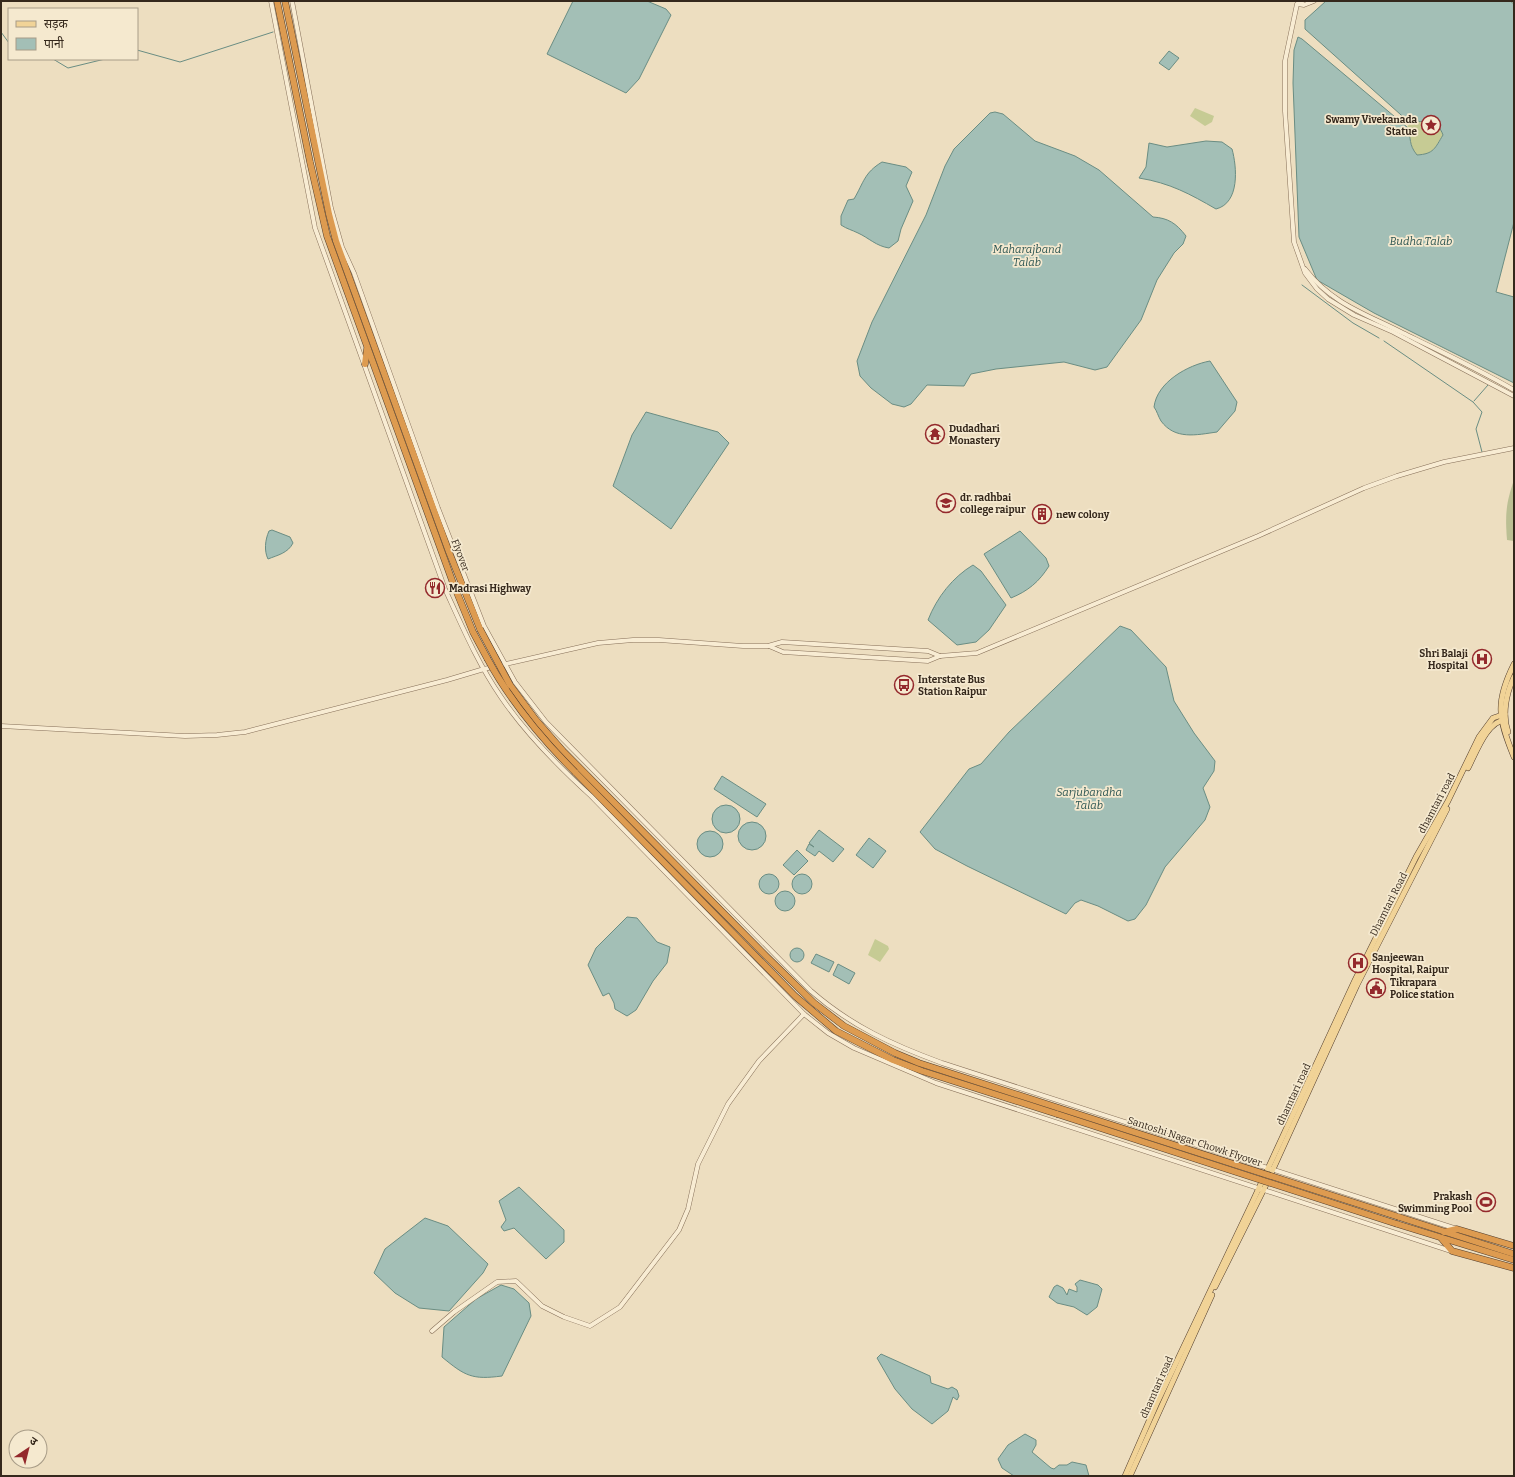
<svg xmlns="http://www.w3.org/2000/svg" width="1515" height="1477" font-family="Bitter,'Noto Sans Devanagari',serif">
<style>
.green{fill:#c6cb94}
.cemetery{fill:#bbbf93}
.water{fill:#a3bfb6;stroke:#6a8d83}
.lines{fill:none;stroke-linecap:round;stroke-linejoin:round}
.stream{stroke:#6a8d83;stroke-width:1}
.minor-casing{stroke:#866f58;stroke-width:5}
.major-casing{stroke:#533e2d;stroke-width:6}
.highway-casing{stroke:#533e2d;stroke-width:7}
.minor{stroke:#f8ecd3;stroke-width:4}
.major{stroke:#f1d397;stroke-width:5}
.highway{stroke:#dd9b50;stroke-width:6}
.highway-bridge-casing{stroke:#533e2d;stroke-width:7;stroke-linecap:butt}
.highway-bridge{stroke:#dd9b50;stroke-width:6}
.labels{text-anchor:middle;stroke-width:3.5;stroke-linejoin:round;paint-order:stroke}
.poi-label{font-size:10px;font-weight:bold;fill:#35281c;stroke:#f5e9cf;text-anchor:start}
.street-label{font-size:10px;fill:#35281c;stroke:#f5e9cf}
.water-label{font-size:11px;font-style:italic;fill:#2c5552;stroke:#f5e9cf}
</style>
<rect width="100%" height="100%" fill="#eddec0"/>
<!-- green -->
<g class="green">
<polygon points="1195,108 1214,116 1212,122 1205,126 1190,116"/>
<path d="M1425 121C1434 123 1440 126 1443 135 1435 148 1434 154 1417 155 1408 144 1412 139 1407 127L1410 123Z"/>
<polygon points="875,939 888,946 889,949 880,962 868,955"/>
</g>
<!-- cemetery -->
<path class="cemetery" d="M1514 480V541L1507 540C1505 514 1506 503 1514 480Z"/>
<!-- water -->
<g class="water">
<polygon points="573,1 647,1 666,9 671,15 639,79 626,93 547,54"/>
<path d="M1326 1H1510L1514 4V222L1496 292 1514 297V383L1374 313 1317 280 1299 237 1293 83 1294 50 1298 37 1302 39 1407 127C1412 139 1408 144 1417 155 1434 154 1435 148 1443 135 1438 120 1424 120 1410 123L1305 29V20Z"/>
<polygon points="1169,51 1179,58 1169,70 1159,63"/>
<path d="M995 112 1003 114 1035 141 1075 156 1099 170 1153 217C1168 218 1176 223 1186 236L1183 244 1174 253 1157 280 1141 320 1107 367 1095 370 1064 362 996 369 971 374 964 386 927 385 911 404 904 407 892 404 871 388 860 376 857 361 872 322 926 215 945 166 954 149 990 113Z"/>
<path d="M1206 141 1222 142 1232 149C1237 167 1240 203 1216 209 1190 194 1170 183 1139 178L1146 167 1149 143 1167 147Z"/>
<path d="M882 162 906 167 912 172 906 186 913 201 901 229 898 241 889 248C876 246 869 238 858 233 852 230 847 229 841 225V216L848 200 854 199C864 182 864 173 882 162Z"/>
<path d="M1210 361 1237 402 1235 411 1217 432C1196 435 1175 440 1161 421 1158 416 1157 411 1154 407 1157 382 1188 365 1210 361Z"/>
<polygon points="646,412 718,432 729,443 671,529 613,486 632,435"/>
<path d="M272 530 290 537 293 543C288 553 278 555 268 559 264 551 265 540 269 531Z"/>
<path d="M1020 531 1046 558 1049 566C1039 582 1028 591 1011 598L984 554Z"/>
<path d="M973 565 981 571 1006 605 989 630 976 642 957 645 928 620C937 597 953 577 973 565Z"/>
<polygon points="1120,626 1131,630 1166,667 1174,701 1194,733 1215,761 1214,771 1203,788 1210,807 1205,820 1165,867 1146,905 1135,919 1128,921 1098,906 1081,900 1075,903 1066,914 967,866 935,849 920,832 969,769 981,764 1009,732"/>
<polygon points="722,776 766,804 757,817 714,789"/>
<circle cx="726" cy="819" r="14"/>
<circle cx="752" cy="836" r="14"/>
<polygon points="819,830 844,849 833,862 819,851 815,856 806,850 809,844 814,847 809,843"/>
<circle cx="710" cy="844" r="13"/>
<polygon points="869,838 886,851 873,868 856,855"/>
<polygon points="797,850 808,861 794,875 783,865"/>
<circle cx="769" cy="884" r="10"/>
<circle cx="802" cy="884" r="10"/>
<circle cx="785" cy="901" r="10"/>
<polygon points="627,917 637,918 657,942 670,947 667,963 653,981 636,1010 627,1016 615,1009 614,1003 609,993 603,996 588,965 596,948"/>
<circle cx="797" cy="955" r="7"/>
<polygon points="816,954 834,962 829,972 811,963"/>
<polygon points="838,964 855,973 849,984 833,975"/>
<polygon points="519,1187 564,1230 564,1242 546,1259 514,1228 504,1231 501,1227 506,1220 499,1201"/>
<polygon points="425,1218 448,1226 488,1264 483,1273 449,1311 419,1308 395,1293 374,1273 385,1249"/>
<polygon points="1080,1280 1098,1285 1102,1289 1097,1307 1087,1315 1074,1307 1057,1303 1049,1297 1054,1287 1057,1285 1063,1288 1067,1295 1069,1289 1077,1292 1077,1287 1075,1284"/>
<path d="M501 1285 514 1289 529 1303 531 1316 502 1376C472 1380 465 1376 442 1357L444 1327 476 1299Z"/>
<polygon points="881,1354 930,1376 931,1383 948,1389 952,1387 957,1390 959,1396 957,1400 953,1397 948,1411 932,1424 912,1409 895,1389 877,1358"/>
<polygon points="1025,1434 1036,1440 1036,1445 1032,1452 1051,1468 1054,1469 1059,1465 1067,1465 1072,1462 1086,1465 1089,1476 1014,1476 1002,1468 998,1459 1008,1445"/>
</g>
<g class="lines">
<!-- stream -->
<g class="stream">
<polyline points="1,32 9,43"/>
<polyline points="137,50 180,62 273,32"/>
<polyline points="53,59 68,68 105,59"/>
<polyline points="1302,285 1353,323 1379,338"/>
<polyline points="1384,341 1473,402 1482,412 1476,429 1482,452"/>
<polyline points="1474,401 1488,385"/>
</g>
<!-- minor casing -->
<g class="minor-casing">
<g id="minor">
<path d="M271 1 315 228 445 589C462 626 478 664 501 697 526 734 558 766 591 796L804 1014 828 1033 854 1048 936 1083 1451 1251"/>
<path d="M292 1 331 208 342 247 354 273 438 508 484 626 515 682 546 722 811 991C851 1026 893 1045 942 1063L1457 1229"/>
<polyline points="1303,1 1297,4 1285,61 1285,111 1294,242 1305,273 1317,289 1328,299 1354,315 1393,332 1514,396"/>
<polyline points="1298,4 1304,5 1314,1"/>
<path d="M1305 269C1332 304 1366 314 1403 333 1440 351 1478 369 1514 390"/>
<polyline points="769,646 783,652 928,661 940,656 977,653 1258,536 1364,488 1397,476 1444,462 1514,448"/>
<polyline points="1,726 185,736 217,735 245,732 447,680 484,669 598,643 633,640 659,640 743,646 768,646 782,642 928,651 940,656"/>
<polyline points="432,1331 454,1312 497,1282 516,1281 542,1306 564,1317 590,1326 620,1307 679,1230 688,1209 698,1164 728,1104 759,1061 804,1014"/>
</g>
</g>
<!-- major casing -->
<g class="major-casing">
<g id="major">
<path d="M1514 664C1495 702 1498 718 1514 757"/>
<path d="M1508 732C1502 715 1506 693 1514 677"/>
<path d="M1468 768C1476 753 1487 721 1505 720"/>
<polyline points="1215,1287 1264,1189 1357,985 1447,809"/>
<polyline points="1125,1476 1156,1405 1252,1203 1355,980 1416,857 1448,801 1479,737 1493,718 1505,714"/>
<polyline points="1130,1476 1212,1295"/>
</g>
</g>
<!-- highway casing -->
<g class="highway-casing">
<g id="highway">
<polyline points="277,1 310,162 327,236 453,583 473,632 487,658"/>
<polyline points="285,1 329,214 336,241 449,552 480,629"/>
<polyline points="365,364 367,349"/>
<polyline points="510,685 536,720 563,751 766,956 814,1003 844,1026 895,1053 919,1063 1059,1108"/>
<polyline points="575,772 795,996 836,1031 893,1060 922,1071 1057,1114"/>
<polyline points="1399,1217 1514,1254"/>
<polyline points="1397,1224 1514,1260"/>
<polyline points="1444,1232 1457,1229 1514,1246"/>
<polyline points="1442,1239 1452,1251 1514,1268"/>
</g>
</g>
<!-- minor -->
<use href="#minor" class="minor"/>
<!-- major -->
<use href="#major" class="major"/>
<!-- highway -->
<use href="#highway" class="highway"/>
<!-- highway-bridge casing -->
<g class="highway-bridge-casing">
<g id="highway-bridge">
<polyline points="480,629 510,685"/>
<path d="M487 658C510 701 540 737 575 772"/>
<polyline points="1059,1108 1399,1217"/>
<polyline points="1057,1114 1397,1224"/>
</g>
</g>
<!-- highway-bridge -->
<use href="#highway-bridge" class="highway-bridge"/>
</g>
<!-- icons -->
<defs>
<g id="sight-ring" transform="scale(1)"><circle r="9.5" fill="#f5e9cf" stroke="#94292c" stroke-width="1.5"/><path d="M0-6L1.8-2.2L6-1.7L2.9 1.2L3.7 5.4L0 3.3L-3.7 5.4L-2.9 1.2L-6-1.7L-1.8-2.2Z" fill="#94292c"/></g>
<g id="temple-ring" transform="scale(1)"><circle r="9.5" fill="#f5e9cf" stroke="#94292c" stroke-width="1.5"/><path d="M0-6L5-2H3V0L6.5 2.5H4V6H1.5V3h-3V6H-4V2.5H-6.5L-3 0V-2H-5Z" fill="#94292c"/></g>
<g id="university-ring" transform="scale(1)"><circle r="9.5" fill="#f5e9cf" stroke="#94292c" stroke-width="1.5"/><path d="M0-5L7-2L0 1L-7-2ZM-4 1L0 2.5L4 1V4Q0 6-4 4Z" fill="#94292c"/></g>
<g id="building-ring" transform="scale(1)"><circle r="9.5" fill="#f5e9cf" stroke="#94292c" stroke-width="1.5"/><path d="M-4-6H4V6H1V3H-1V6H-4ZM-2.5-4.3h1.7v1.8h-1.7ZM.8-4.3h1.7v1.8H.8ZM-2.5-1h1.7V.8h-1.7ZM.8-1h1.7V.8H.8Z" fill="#94292c"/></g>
<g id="restaurant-ring" transform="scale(1)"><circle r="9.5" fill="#f5e9cf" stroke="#94292c" stroke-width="1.5"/><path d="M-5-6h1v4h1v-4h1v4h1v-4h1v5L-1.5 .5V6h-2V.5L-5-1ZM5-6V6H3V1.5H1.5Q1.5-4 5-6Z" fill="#94292c"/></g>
<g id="hospital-ring" transform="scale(1)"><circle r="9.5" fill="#f5e9cf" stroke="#94292c" stroke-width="1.5"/><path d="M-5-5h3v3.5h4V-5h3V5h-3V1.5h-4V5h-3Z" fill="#94292c"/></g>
<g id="bus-ring" transform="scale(1)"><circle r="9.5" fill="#f5e9cf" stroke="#94292c" stroke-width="1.5"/><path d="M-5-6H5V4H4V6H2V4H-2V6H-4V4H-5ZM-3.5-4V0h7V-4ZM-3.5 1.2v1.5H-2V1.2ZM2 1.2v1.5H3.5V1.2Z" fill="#94292c"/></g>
<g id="civic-ring" transform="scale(1)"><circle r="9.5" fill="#f5e9cf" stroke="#94292c" stroke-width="1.5"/><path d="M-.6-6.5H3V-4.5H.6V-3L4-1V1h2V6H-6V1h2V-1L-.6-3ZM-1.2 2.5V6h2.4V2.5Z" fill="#94292c"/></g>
<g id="stadium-ring" transform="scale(1)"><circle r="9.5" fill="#f5e9cf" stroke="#94292c" stroke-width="1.5"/><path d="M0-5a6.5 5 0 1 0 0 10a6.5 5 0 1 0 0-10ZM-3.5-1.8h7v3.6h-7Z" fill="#94292c"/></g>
</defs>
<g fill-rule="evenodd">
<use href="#sight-ring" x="1431" y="125"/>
<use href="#temple-ring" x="935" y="434"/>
<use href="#university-ring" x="946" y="503"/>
<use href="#building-ring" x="1042" y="514"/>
<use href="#restaurant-ring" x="435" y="588"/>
<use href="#hospital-ring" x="1482" y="659"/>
<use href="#bus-ring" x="904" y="685"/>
<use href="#hospital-ring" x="1358" y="963"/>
<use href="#civic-ring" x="1376" y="988"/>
<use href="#stadium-ring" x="1486" y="1202"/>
</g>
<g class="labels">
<!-- poi labels -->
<g class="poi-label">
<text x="1417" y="123" text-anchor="end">Swamy Vivekanada<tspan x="1417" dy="12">Statue</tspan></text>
<text x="949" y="432">Dudadhari<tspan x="949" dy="12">Monastery</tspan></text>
<text x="960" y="501">dr. radhbai<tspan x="960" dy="12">college raipur</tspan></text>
<text x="1056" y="518">new colony</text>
<text x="449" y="592">Madrasi Highway</text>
<text x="1468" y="657" text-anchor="end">Shri Balaji<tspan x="1468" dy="12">Hospital</tspan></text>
<text x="918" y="683">Interstate Bus<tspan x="918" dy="12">Station Raipur</tspan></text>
<text x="1372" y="961">Sanjeewan<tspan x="1372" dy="12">Hospital, Raipur</tspan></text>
<text x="1390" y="986">Tikrapara<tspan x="1390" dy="12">Police station</tspan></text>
<text x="1472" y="1200" text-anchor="end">Prakash<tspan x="1472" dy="12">Swimming Pool</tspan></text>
</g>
<!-- street labels -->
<g class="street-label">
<text transform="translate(461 555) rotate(69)" y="4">Flyover</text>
<text transform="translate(1436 803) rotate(-62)" y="4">dhamtari road</text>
<text transform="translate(1388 904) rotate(-63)" y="4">Dhamtari Road</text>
<text transform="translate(1293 1094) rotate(-65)" y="4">dhamtari road</text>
<text transform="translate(1195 1141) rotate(18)" y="4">Santoshi Nagar Chowk Flyover</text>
<text transform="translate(1156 1387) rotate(-66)" y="4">dhamtari road</text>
</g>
<!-- water labels -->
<g class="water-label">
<text x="1421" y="245">Budha Talab</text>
<text x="1027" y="253">Maharajband<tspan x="1027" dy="13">Talab</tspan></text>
<text x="1089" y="796">Sarjubandha<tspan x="1089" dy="13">Talab</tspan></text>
</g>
</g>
<!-- border -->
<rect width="1515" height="1477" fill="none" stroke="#35281c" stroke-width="4"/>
<!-- legend -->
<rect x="8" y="8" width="130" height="52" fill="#f5e9cf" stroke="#a89c87"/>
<rect x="16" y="21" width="20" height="6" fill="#f1d397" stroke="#a89c87"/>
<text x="44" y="28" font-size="12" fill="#35281c">सड़क</text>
<rect x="16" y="38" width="20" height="12" fill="#a3bfb6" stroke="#a89c87"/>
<text x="44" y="48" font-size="12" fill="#35281c">पानी</text>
<!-- north arrow -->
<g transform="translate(28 1449) rotate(35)"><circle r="19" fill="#f5e9cf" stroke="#a89c87"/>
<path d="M0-3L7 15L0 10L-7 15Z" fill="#94292c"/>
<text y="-6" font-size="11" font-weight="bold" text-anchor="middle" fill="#35281c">उ</text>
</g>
</svg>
